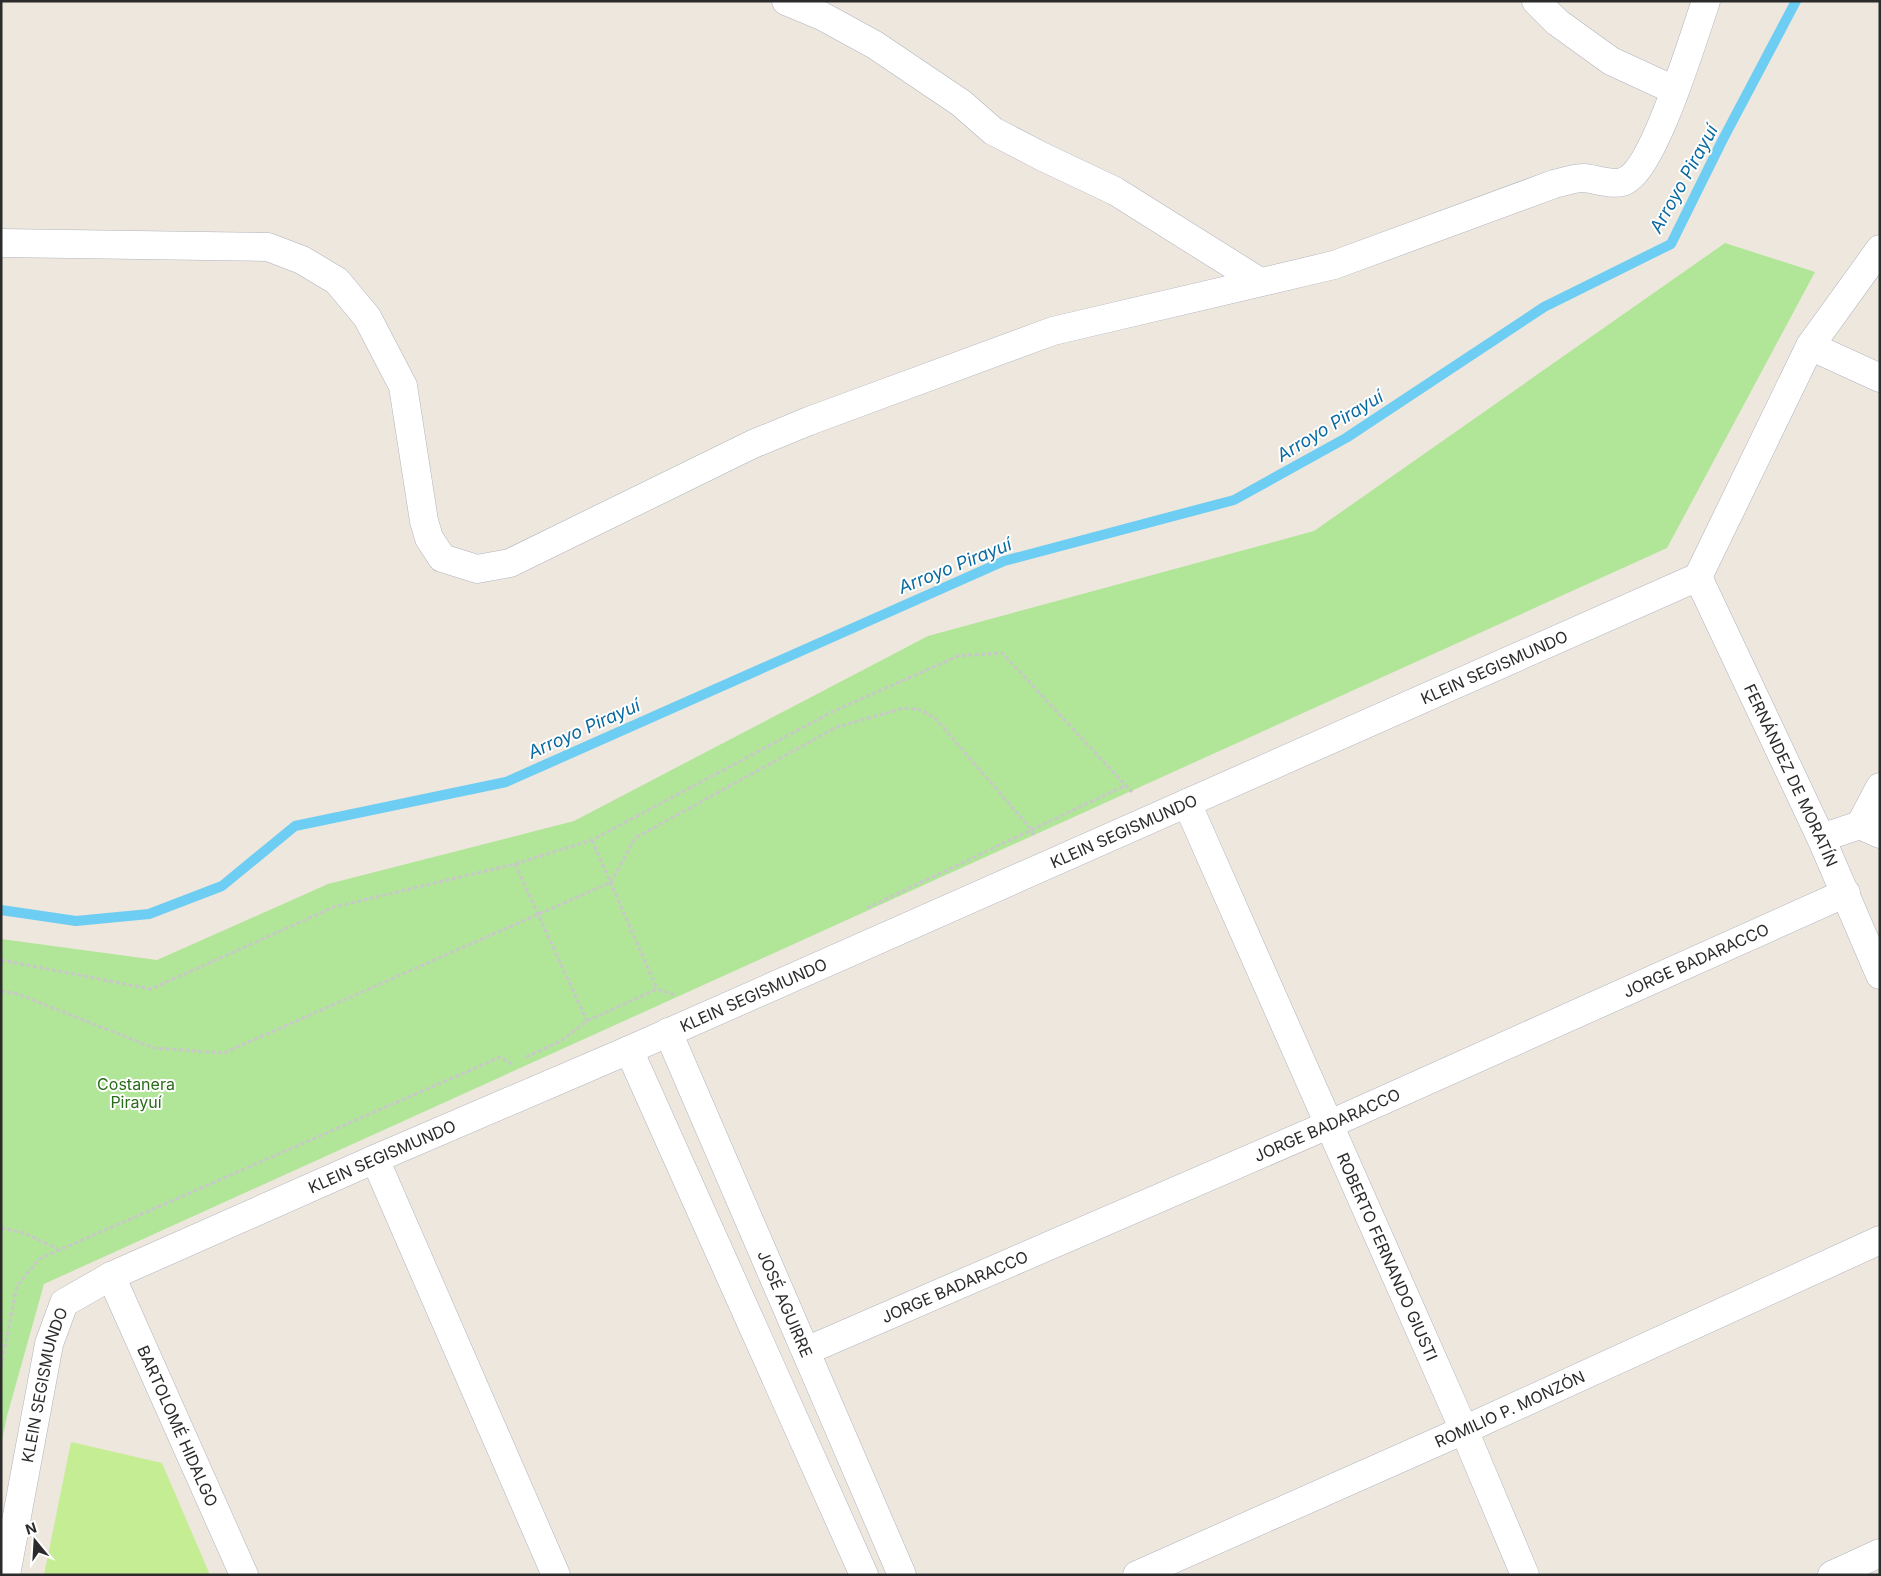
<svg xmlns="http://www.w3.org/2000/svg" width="1881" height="1576" font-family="Inter,sans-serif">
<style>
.green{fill:#b1e698}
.pitch{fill:#c5ed93}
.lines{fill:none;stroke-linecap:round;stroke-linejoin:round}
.stream{stroke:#6dcdf3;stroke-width:10}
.minor-casing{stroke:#b1b3bf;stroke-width:29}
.path{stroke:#c8c8c8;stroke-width:3;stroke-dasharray:4 2.5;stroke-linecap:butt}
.minor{stroke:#fff;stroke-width:28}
.labels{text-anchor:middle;stroke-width:4;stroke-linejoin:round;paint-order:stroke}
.street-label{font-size:16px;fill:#2b2b2b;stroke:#fff}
.park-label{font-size:16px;fill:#286b18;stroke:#fff}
.water-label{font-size:18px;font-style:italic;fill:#096aa1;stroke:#fff}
</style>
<rect width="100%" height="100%" fill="#ede7dd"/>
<!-- green -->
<polygon class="green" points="1725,243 1815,272 1667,548 44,1284 7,1416 1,1445 1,939 157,960 328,884 574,821 928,636 1314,531"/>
<!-- pitch -->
<polygon class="pitch" points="71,1442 162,1463 210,1575 44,1575"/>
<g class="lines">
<!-- stream -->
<polyline class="stream" points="1,910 76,921 149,914 222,886 295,826 506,782 1004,561 1234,500 1346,438 1544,307 1671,244 1722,141 1796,1"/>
<!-- minor casing -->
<g class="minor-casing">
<g id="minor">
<polyline points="786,1 822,16 875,45 961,103 993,131 1043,157 1115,191 1260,282"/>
<polyline points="1536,1 1557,22 1611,61 1674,90"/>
<path d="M1 243 268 247 302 260 337 281 367 317 403 386 424 521 429 538 442 558 477 569 510 563 753 444 809 421 1053 331 1334 265 1554 184C1563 182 1574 178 1584 178 1594 179 1613 185 1622 182 1653 174 1694 35 1706 1"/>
<polyline points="1810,346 1880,378"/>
<path id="s1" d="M1698 577 1821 838 1880 975"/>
<polyline points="1698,577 1810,346 1880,249"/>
<path id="s2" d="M1187 803 1464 1430 1525 1575"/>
<polyline points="1860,825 1880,787"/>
<polyline points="1821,838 1860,825 1880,834"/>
<path id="s3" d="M668 1032 902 1575"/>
<polyline points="629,1050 864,1575"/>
<polyline points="375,1159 556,1575"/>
<path id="s4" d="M111 1276 244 1575"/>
<path id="s5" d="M806 1351 1328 1125 1846 893"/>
<path id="s6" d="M6 1575 49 1344 64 1303 111 1276 375 1159 629 1050 1698 577"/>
<path id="s7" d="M1137 1575 1464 1430 1880 1240"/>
<polyline points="1832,1575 1880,1553"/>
</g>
</g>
<!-- path -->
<g class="path">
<polyline points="592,840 657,989"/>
<polyline points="515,864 587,1021"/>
<polyline points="867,908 1126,785"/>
<polyline points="1,960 151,989 334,907 515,864 592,840 832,712 958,656 1002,653 1132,792"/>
<polyline points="1,991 18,994 154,1048 224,1053 611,882 635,838 837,727 904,708 921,710 935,718 1031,829 1035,837"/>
<polyline points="526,1057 561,1041 587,1021 657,989 674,995"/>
<polyline points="1,1228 24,1233 58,1249"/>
<polyline points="1,1367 17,1286 39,1259 500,1057 512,1064 514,1063"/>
</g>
<!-- minor -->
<use href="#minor" class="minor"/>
</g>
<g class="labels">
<!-- street labels -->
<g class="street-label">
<text dy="6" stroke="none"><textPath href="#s6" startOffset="1844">KLEIN SEGISMUNDO</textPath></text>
<text dy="6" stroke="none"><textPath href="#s1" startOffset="219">FERNÁNDEZ DE MORATÍN</textPath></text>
<text dy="6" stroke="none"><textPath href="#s6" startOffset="1439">KLEIN SEGISMUNDO</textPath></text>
<text dy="6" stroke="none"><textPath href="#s5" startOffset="972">JORGE BADARACCO</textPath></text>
<text dy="6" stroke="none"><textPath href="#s6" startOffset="1034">KLEIN SEGISMUNDO</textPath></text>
<text dy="6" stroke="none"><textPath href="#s5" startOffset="568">JORGE BADARACCO</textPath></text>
<text dy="6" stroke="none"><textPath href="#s6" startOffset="629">KLEIN SEGISMUNDO</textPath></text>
<text dy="6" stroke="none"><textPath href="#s2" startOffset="496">ROBERTO FERNANDO GIUSTI</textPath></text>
<text dy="6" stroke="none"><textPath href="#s5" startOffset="162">JORGE BADARACCO</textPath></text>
<text dy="6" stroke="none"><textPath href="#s3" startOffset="296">JOSÉ AGUIRRE</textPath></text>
<text dy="6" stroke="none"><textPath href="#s6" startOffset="194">KLEIN SEGISMUNDO</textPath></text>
<text dy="6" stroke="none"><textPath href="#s7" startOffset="408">ROMILIO P. MONZÓN</textPath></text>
<text dy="6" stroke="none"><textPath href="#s4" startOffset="164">BARTOLOMÉ HIDALGO</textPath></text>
</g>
<!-- park labels -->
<g class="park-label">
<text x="136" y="1090">Costanera<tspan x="136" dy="18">Pirayuí</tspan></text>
</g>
<!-- water labels -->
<g class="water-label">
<text transform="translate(1684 179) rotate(-61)" y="6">Arroyo Pirayuí</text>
<text transform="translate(1330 426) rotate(-31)" y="6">Arroyo Pirayuí</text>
<text transform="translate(955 566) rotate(-22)" y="6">Arroyo Pirayuí</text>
<text transform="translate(584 729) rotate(-24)" y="6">Arroyo Pirayuí</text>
</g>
</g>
<!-- border -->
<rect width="1881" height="1576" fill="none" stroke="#2b2b2b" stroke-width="5"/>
<!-- north arrow -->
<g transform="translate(35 1541) rotate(342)" stroke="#ffffff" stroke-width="4" paint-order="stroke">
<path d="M0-4L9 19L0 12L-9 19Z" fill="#2b2b2b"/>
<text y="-8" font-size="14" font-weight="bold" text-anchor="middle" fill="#2b2b2b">N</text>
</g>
</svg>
